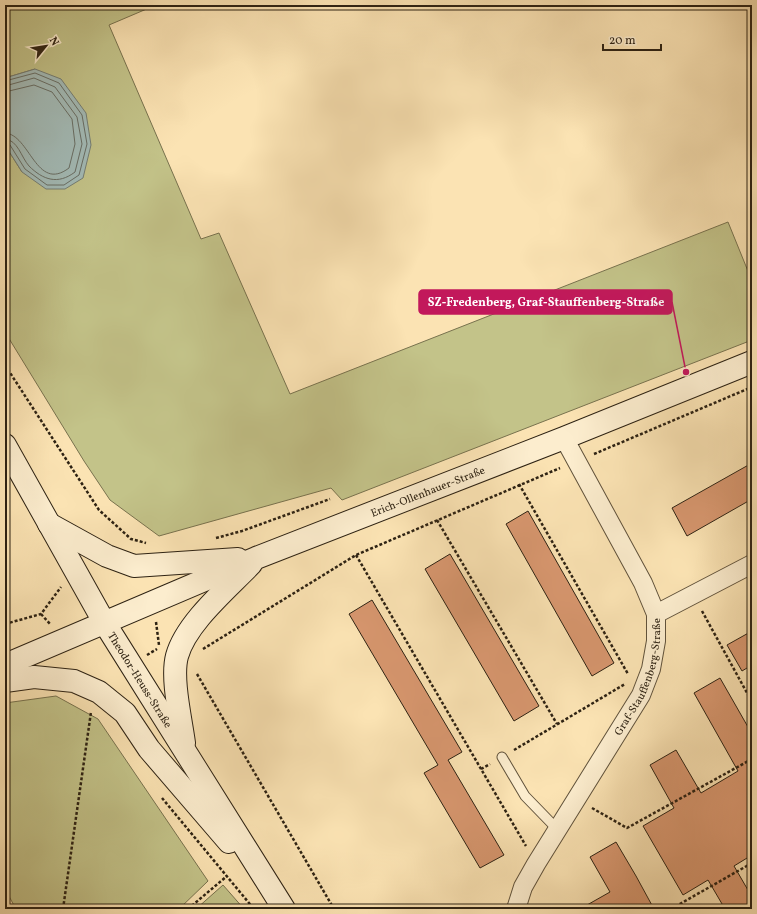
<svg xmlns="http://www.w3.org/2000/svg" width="757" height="914" font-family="Vollkorn,serif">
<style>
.green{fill:#c3c389;stroke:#78724e}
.water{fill:#a3bbb7;stroke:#747e75}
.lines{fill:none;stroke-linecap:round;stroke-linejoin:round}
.shore{stroke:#686e65;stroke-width:1}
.building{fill:#d8976f;stroke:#2d2213}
.lane-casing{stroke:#60523b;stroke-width:11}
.street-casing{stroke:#60523b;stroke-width:20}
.secondary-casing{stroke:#2d2213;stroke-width:24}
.path{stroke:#2d2213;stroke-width:2.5;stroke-dasharray:3 2;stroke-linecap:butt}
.lane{stroke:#fcedce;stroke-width:9}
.street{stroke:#fcedce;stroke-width:18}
.secondary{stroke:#fcedce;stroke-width:22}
.labels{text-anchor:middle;stroke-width:4;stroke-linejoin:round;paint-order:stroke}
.street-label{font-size:11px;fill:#2d2213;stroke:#fcedce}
.leader{fill:none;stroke:#c2185b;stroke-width:1.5}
.callout-dot{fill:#c2185b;stroke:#fcedce;stroke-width:1.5}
.callout{fill:#c2185b;stroke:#c2185b;stroke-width:1.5}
.callout-label{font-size:12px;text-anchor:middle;font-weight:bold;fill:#fff}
</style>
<rect width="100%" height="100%" fill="#fbe3b3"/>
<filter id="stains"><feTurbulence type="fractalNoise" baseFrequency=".005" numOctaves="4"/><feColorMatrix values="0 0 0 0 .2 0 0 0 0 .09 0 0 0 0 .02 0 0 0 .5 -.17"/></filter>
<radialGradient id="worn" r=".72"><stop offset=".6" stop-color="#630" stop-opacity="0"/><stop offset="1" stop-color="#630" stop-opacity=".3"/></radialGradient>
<!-- green -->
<g class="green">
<polygon points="5,5 156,5 109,25 201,239 219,233 290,394 728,222 752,281 752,340 342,500 331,488 159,536 110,500 84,461 5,332 5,145 22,172 35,69 5,78"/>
<polygon points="56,696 98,719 208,881 179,909 16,909 5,889 5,703"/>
<polygon points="223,885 244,909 196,909"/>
</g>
<!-- water -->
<polygon class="water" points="35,69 61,79 86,113 91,145 83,178 65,189 46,189 22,172 5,145 5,78"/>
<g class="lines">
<!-- shore -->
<g class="shore">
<polyline points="5,81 35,73 59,83 82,115 87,144 79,175 64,185 47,185 25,169 10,145 5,144"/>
<path d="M5 86 34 78 55 87 77 117 82 144 75 172C58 185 43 180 29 166 21 157 18 140 5 139"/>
<path d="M5 92 34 85 52 92 72 119 75 144 69 168C36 193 30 134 5 133"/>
</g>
</g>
<!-- building -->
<g class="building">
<polygon points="752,463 752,499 687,536 672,508"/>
<polygon points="528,511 614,663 592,676 506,524"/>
<polygon points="450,554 539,706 514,721 425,569"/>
<polygon points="372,600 462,752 448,760 504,855 480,868 424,773 438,765 349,614"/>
<polygon points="752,631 752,665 742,671 727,645"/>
<polygon points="720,678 752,734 752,855 734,866 752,897 752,909 725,909 708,880 683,895 643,826 674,808 650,765 676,750 701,793 738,771 694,693"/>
<polygon points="616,842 636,876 654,909 580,909 610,892 590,857"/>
</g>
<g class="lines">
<!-- lane casing -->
<g class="lane-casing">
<polyline id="lane" points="502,757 525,796 558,830"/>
</g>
<!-- street casing -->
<g class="street-casing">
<g id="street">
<polyline points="656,614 752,564"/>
<path id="s1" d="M516 909 523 887 536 864 641 695 651 669 656 641V614L643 583 564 438"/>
</g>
</g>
<!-- secondary casing -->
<g class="secondary-casing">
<g id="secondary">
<path id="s2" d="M5 445 104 622 284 909"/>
<polyline points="49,524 107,556 134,566 238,559"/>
<path id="s3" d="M5 665 256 558 564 438 752 362"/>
<polyline points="5,681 34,677 74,681 99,692 125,713 149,749 229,842"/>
<path d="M184 743C181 720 171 678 177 656 186 623 227 589 251 564"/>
</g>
</g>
<!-- path -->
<g class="path">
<polyline points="5,365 99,510 131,539 146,543"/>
<polyline points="594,454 752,387"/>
<polyline points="519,484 628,674"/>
<polyline points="437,520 557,724"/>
<polyline points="216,538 242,531 330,499"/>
<polyline points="356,555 526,846"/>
<polyline points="702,611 752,702"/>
<polyline points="41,614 50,624"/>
<polyline points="156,622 159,645"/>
<polyline points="5,624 41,614 61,587"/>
<polyline points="203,649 356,555 560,468"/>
<polyline points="147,655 157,649"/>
<polyline points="197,674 334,909"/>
<polyline points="514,750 625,684"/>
<polyline points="481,769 490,764"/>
<polyline points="162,798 254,909"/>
<polyline points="592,808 627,828 752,759"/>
<polyline points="63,909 91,712"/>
<polyline points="188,909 227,876"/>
<polyline points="671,909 752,863"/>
</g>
<!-- lane -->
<use href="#lane" class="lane"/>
<!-- street -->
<use href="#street" class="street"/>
<!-- secondary -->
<use href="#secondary" class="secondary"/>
</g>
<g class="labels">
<!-- street labels -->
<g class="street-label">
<text dy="4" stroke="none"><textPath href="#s3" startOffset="457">Erich-Ollenhauer-Straße</textPath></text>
<text dy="4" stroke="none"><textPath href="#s1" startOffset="265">Graf-Stauffenberg-Straße</textPath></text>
<text dy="4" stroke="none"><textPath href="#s2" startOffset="271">Theodor-Heuss-Straße</textPath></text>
</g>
</g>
<!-- callouts -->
<path class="leader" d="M686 372L672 302"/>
<circle class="callout-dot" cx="686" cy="372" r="4"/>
<rect class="callout" x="419" y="290" width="253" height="24" rx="4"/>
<g class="callout-label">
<text x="546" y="306">SZ-Fredenberg, Graf-Stauffenberg-Straße</text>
</g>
<!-- margin -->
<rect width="757" height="914" fill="none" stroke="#fbe3b3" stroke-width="20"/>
<rect x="6" y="6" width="745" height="902" fill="none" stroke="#2d2213" stroke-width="2"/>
<rect x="10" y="10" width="737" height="894" fill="none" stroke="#2d2213"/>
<!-- north arrow -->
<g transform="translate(46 46) rotate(60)" stroke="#fcedce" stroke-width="3" paint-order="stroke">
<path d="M0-3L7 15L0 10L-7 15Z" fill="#2d2213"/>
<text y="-6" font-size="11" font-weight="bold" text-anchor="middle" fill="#2d2213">N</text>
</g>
<!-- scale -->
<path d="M603 44v6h58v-6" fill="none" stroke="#2d2213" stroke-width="2"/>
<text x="609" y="44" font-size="12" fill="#2d2213" stroke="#fcedce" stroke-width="3" paint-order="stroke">20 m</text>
<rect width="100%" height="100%" filter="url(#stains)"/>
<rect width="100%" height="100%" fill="url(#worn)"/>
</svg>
